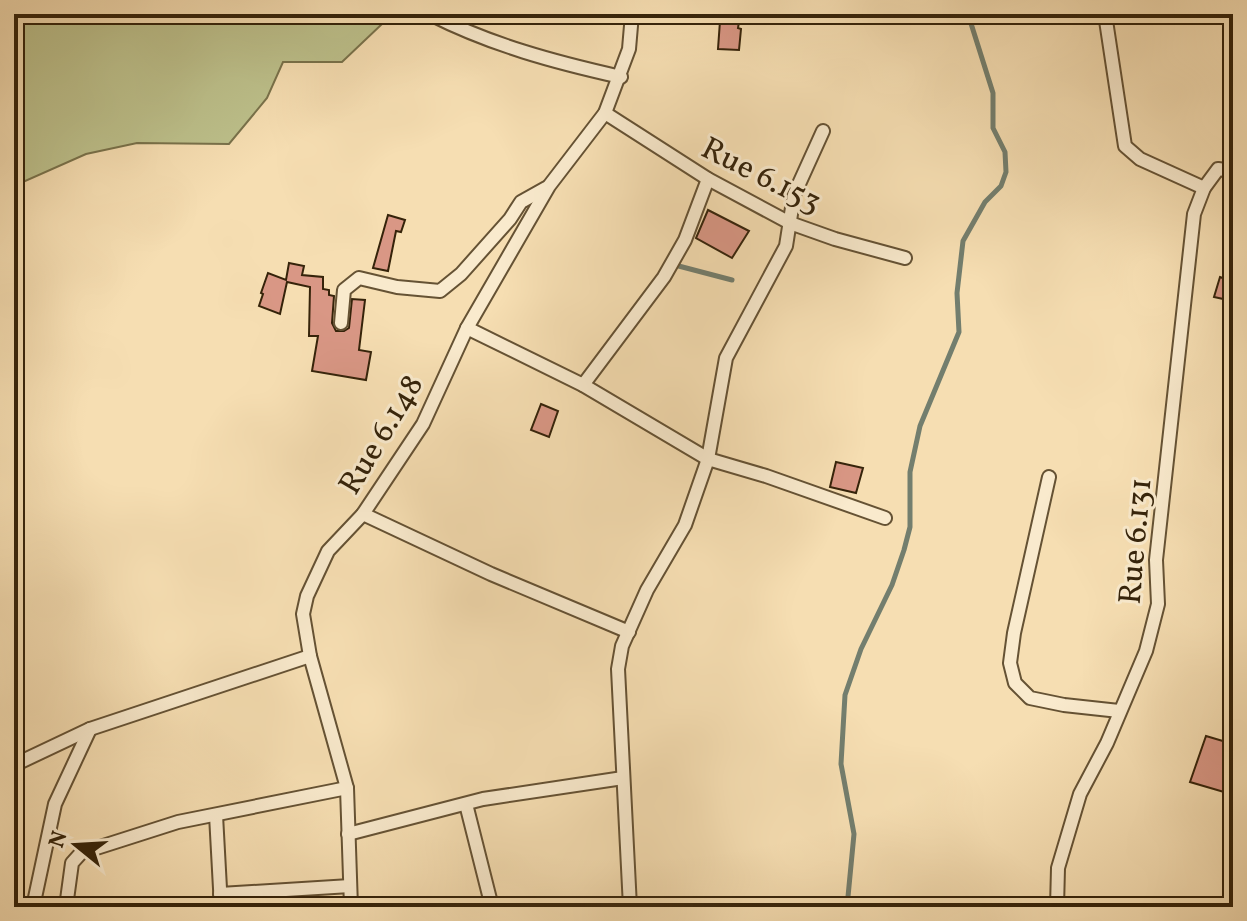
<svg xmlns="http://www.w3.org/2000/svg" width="1247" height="921" font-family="Vollkorn,serif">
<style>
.green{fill:#bdc18c;stroke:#79724b;stroke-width:2}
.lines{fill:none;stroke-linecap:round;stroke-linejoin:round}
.stream{stroke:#737e6e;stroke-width:5}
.building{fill:#d99785;stroke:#35230a;stroke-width:2}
.street-casing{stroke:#655234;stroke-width:16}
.street{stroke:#f9eacd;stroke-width:12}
.labels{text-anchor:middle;stroke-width:6;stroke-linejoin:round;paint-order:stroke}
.street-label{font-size:32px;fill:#35230a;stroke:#f9eacd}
</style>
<rect width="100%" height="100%" fill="#f6deb2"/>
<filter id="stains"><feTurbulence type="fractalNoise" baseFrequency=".0025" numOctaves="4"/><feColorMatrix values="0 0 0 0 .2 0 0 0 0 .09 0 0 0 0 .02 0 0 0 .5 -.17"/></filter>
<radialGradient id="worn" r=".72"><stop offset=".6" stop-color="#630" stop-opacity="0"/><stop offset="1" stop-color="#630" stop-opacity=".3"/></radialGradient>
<!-- green -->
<polygon class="green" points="14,14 378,14 382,24 342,62 283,62 267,98 229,144 137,143 86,154 14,186"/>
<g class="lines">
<!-- stream -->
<g class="stream">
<polyline points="671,264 732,280"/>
<polyline points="847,907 854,834 841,764 845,695 861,649 892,585 904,550 910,527 910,472 920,426 959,332 957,293 963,241 985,202 1001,186 1006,172 1005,152 993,128 993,93 968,14"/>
</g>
</g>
<!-- building -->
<g class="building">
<polygon points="720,21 739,22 738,28 741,29 739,50 718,49"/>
<polygon points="708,210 749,231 732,258 696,238"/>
<polygon points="388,215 405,220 401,232 396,231 388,271 373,268"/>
<polygon points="289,263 304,266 302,275 323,277 323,289 329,290 329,295 334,296 332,323 336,331 344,331 349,328 352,299 365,300 359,350 371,352 366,380 312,371 318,336 309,336 310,287 287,282 280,314 259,306 263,294 261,293 268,273 286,280"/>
<polygon points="1220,277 1233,282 1228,300 1214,297"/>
<polygon points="541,404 558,411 549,437 531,430"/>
<polygon points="836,462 863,468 856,493 830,487"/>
<polygon points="1206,736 1233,744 1233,766 1224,792 1190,782"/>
</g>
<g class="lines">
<!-- street casing -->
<g class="street-casing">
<g id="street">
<path d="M430 14C491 45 554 62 621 77"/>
<polyline points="1105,14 1125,146 1140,159 1204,188"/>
<polyline points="605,113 708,179 790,223 835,239 905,258"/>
<polyline points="341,323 344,290 359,278 397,287 440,291 461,274 510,219 521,202 546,188"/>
<polyline points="467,328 583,385 708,459 766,476 885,518"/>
<polyline points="583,385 664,277 685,240 708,179"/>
<polyline points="1049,477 1014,633 1010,663 1015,683 1030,698 1064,705 1119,711"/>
<polyline points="363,514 491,574 629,632"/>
<polyline points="14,765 90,729 310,656"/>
<polyline points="466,804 492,907"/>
<polyline points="216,815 221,907"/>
<polyline points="348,834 483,799 623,778"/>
<polyline points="220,894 350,886"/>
<polyline points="33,907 55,804 90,729"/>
<polyline points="66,907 72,863 81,853 178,822 347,788"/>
<polyline points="351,907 347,788 310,656 303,614 307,596 328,551 363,514 423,424 467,328 549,186 605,113 629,49 632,14"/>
<polyline points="630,907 618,669 622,646 647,590 685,525 708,459 726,358 786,246 794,195 823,131"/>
<polyline points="1057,907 1058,868 1080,794 1107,743 1146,651 1158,604 1156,560 1194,214 1204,188 1218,169 1233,171"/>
</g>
</g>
<!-- street -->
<use href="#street" class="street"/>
</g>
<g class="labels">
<!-- street labels -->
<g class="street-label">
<text transform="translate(762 174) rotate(27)" y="11">Rue 6.153</text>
<text transform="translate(380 434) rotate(-59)" y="11">Rue 6.148</text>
<text transform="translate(1134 541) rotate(-85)" y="11">Rue 6.131</text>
</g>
</g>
<!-- margin -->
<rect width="1247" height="921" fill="none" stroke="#f6deb2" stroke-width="48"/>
<rect x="16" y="16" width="1215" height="889" fill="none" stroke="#35230a" stroke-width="4"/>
<rect x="24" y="24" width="1199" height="873" fill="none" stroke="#35230a" stroke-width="2"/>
<!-- north arrow -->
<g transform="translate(76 845) rotate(288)" stroke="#f9eacd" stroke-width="6" paint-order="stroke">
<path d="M0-6L14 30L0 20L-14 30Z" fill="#35230a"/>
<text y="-12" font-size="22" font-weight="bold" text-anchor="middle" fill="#35230a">N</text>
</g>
<rect width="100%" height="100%" filter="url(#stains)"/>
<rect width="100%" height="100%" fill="url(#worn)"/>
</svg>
